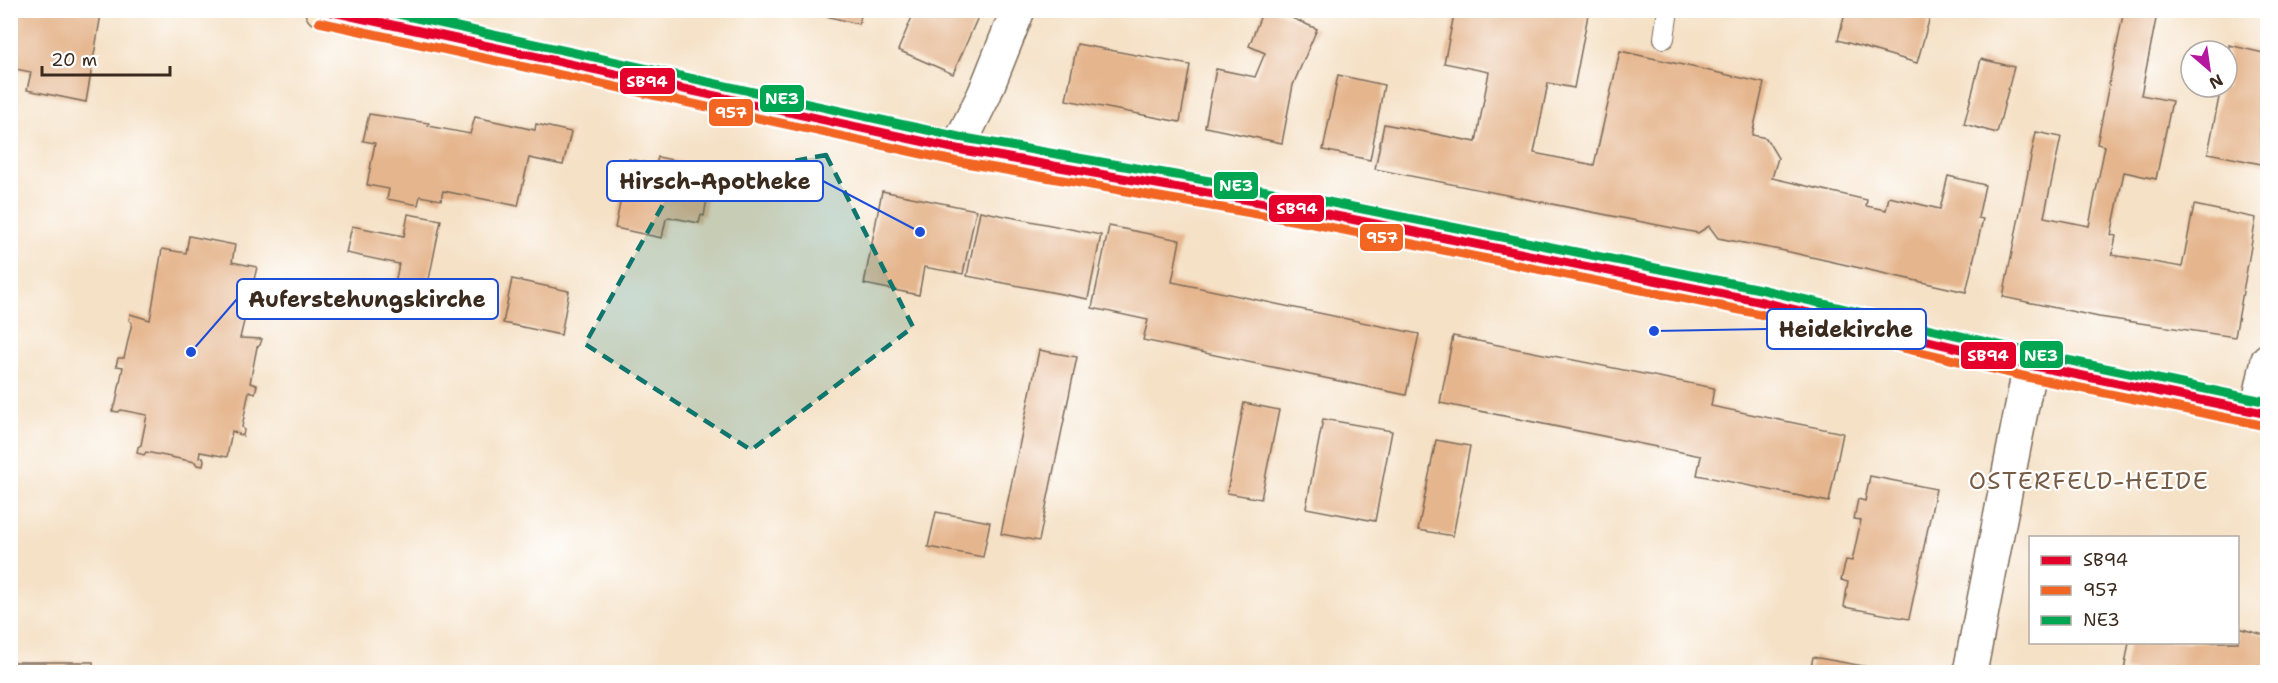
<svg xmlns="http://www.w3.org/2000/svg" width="2278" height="683" font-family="'Shantell Sans',sans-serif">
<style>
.building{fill:#e5b68e}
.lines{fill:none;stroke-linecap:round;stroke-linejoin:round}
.lane-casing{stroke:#7c6a59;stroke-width:22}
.street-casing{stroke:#7c6a59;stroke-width:36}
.secondary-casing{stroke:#7c6a59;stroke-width:36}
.lane{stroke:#fff;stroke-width:20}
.street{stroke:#fff;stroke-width:33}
.secondary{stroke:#fbe7c3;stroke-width:33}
.bus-1-casing{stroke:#fff;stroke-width:14}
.bus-2-casing{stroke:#fff;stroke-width:14}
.bus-3-casing{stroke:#fff;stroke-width:14}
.bus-1{stroke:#e4002b;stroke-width:9}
.bus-2{stroke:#f26522;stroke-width:9}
.bus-3{stroke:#00a651;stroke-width:9}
.marked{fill:#0f766e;fill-opacity:0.2;stroke:#0f766e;stroke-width:4.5;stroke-dasharray:12 8;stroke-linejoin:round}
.labels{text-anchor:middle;stroke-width:4.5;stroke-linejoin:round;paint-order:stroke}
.quarter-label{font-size:24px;letter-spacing:1.5px;fill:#765b45;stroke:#fff}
.leader{fill:none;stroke:#1d4ed8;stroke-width:2}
.callout-dot{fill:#1d4ed8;stroke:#fff;stroke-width:2}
.callout{fill:#fff;stroke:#1d4ed8;stroke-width:2}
.callout-label{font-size:22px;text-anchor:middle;font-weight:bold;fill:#3b2a1e}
.line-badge{stroke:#fff;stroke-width:2}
.badge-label{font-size:16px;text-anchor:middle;font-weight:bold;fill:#fff}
</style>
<rect width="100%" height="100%" fill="#fff"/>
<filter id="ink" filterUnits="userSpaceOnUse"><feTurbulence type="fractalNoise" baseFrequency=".0167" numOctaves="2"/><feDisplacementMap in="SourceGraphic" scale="12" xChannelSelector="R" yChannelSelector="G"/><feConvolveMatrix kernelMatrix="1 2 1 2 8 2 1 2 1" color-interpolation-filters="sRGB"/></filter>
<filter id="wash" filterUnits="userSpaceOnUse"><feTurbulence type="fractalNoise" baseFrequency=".008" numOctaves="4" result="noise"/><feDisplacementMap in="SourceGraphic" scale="24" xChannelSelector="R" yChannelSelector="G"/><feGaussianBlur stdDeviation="1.35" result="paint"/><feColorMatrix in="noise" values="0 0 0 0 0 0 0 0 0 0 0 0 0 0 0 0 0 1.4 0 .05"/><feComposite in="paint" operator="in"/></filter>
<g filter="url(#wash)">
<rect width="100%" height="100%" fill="#f5e1c6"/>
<g id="blocks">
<!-- building -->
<g class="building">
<polygon points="10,10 83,10 101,14 86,102 27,90 31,72 10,68"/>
<polygon points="801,10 862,10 859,24"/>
<polygon points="915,10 981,10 953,74 898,50"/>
<polygon points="1263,10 1274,10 1317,29 1293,85 1282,143 1205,127 1216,69 1255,77 1265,53 1249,46"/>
<polygon points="1455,10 1568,10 1588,15 1574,88 1548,83 1534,153 1594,165 1620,51 1764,83 1752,135 1766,138 1778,158 1772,178 1867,200 1866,206 1886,210 1889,197 1940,209 1948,176 1985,185 1978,218 1983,219 1966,292 1785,251 1718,238 1709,226 1698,233 1375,169 1384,124 1476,142 1489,72 1444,63"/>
<polygon points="1846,10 1932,10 1917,63 1838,40"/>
<polygon points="2124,10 2141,10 2157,14 2141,95 2172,101 2156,179 2124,172 2111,235 2116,236 2112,255 2182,267 2194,205 2256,218 2235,337 2099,317 2003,297 2036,132 2061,137 2044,217 2089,226 2105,146 2097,144"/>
<polygon points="1077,44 1190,65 1180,122 1066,100"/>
<polygon points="2229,45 2268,54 2268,154 2266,165 2208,153 2221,87 2227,87"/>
<polygon points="1981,59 2014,67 1997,133 1964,124"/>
<polygon points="1338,75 1384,85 1370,160 1323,150"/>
<polygon points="369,114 429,123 428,126 470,134 475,117 535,130 536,124 571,132 563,165 529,158 518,206 443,191 441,200 420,196 418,205 387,199 389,189 367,185 375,143 363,141"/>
<polygon points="658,157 682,162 681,170 708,175 705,193 708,193 704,216 701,215 699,223 669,217 666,219 662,238 615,228 629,159 656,165"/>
<polygon points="882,191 976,210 963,274 924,267 919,295 864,284"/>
<polygon points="980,211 1101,235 1088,299 967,276"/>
<polygon points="408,214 441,220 427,289 395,283 399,264 346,253 352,226 404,236"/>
<polygon points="1109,226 1180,240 1172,282 1419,334 1406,395 1143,340 1148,320 1092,308"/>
<polygon points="189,236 235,245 232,262 257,267 240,338 262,339 260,345 257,347 250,383 257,385 255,393 249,391 242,427 244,430 243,436 232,431 227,457 200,452 199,458 203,457 204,460 203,466 197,465 195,462 146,452 144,455 137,453 138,447 141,445 147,415 121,410 118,412 112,411 116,403 123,367 116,366 118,358 124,358 132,323 129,320 130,314 150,320 162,249 186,253"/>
<polygon points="512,279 569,291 561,335 503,323"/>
<polygon points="1453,336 1714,388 1711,406 1843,433 1829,502 1697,475 1701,456 1440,403"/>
<polygon points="1039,350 1077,357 1039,541 1001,534"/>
<polygon points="1244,403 1279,410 1261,499 1227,493"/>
<polygon points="1323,419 1392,431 1375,521 1306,508"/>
<polygon points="1436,440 1470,446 1453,536 1418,530"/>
<polygon points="1870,476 1936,489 1909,619 1844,607 1848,582 1841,580 1846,560 1852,561 1861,520 1854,519 1858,499 1865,501"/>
<polygon points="936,512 990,522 983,557 928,547"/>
<polygon points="2238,628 2268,636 2268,672 2141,672 2124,670 2129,642 2238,642"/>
<polygon points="1813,657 1869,667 1868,672 1810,672"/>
<rect x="10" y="662" width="83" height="10"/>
</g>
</g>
</g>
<g filter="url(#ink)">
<use href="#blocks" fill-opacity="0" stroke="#7c6a59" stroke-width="1.5"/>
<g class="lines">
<!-- lane casing -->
<g class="lane-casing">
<polyline id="lane" points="1664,38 1668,10"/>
</g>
<!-- street casing -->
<g class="street-casing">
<g id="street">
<polyline points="957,149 984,95 1018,10"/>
<polyline points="2257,412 2268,360"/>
<polyline points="1970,672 2030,365"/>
</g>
</g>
<!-- secondary casing -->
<g class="secondary-casing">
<polyline id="secondary" points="322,10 957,149 1316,212 1758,301 2030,365 2268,414"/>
</g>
<!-- lane -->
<use href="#lane" class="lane"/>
<!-- street -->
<use href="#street" class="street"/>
<!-- secondary -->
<use href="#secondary" class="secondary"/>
<!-- bus-1 casing -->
<g class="bus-1-casing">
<polyline id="bus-1" points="324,10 957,149 1316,212 1758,301 2030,365 2268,414"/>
</g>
<!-- bus-2 casing -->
<g class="bus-2-casing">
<polyline id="bus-2" points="319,22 954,161 1314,224 1755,313 2027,377 2266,426"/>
</g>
<!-- bus-3 casing -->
<g class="bus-3-casing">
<polyline id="bus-3" points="380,10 959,137 1318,200 1760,289 2033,353 2268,402"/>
</g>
<!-- bus-1 -->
<use href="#bus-1" class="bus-1"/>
<!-- bus-2 -->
<use href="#bus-2" class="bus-2"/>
<!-- bus-3 -->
<use href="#bus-3" class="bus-3"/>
</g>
</g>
<!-- marked area -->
<path class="marked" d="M826 155 913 327 751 450 585 344 675 183Z"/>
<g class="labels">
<!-- quarter labels -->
<g class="quarter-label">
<text x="2089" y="489">OSTERFELD-HEIDE</text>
</g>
</g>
<!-- callouts -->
<path class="leader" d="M920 232L823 181M191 352L237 299M1654 331L1767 329"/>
<g class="callout-dot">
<circle cx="920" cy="232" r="6"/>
<circle cx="191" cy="352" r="6"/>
<circle cx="1654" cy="331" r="6"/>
</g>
<g class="callout">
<rect x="607" y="161" width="216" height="40" rx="6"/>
<rect x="237" y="279" width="261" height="40" rx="6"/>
<rect x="1767" y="309" width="159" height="40" rx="6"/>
</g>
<g class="callout-label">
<text x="715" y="189">Hirsch-Apotheke</text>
<text x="367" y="307">Auferstehungskirche</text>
<text x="1846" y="337">Heidekirche</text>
</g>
<g class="line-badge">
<rect x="619" y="67" width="57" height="28" rx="6" fill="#e4002b"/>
<rect x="759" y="84" width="46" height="29" rx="6" fill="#00a651"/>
<rect x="708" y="98" width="46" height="29" rx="6" fill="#f26522"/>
<rect x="1213" y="171" width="46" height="29" rx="6" fill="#00a651"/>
<rect x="1268" y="194" width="57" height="29" rx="6" fill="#e4002b"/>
<rect x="1359" y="223" width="45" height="29" rx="6" fill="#f26522"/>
<rect x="2019" y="340" width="45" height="29" rx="6" fill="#00a651"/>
<rect x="1960" y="341" width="57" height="29" rx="6" fill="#e4002b"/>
</g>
<g class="badge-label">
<text x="647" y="87">SB94</text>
<text x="782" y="104">NE3</text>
<text x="731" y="118">957</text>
<text x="1236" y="191">NE3</text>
<text x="1297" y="214">SB94</text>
<text x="1382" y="243">957</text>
<text x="2041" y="361">NE3</text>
<text x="1988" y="361">SB94</text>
</g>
<!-- margin -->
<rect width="2278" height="683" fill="none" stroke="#fff" stroke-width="36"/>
<!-- legend -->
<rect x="2029" y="536" width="210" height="108" fill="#ffffff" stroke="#b1aaa5" stroke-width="1.5"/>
<rect x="2041" y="556" width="30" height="9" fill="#e4002b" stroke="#b1aaa5" stroke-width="1.5"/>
<text x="2083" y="566" font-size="18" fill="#3b2a1e">SB94</text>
<rect x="2041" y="586" width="30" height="9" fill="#f26522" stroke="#b1aaa5" stroke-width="1.5"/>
<text x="2083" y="596" font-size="18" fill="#3b2a1e">957</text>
<rect x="2041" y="616" width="30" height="9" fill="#00a651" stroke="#b1aaa5" stroke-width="1.5"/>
<text x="2083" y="626" font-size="18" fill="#3b2a1e">NE3</text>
<!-- north arrow -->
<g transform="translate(2209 69) rotate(151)"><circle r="28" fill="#ffffff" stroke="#b1aaa5" stroke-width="1.5"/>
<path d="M0-4.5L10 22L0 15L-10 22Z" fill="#b5179e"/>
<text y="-9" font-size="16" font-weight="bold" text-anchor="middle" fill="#3b2a1e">N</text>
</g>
<!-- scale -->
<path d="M42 66v9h128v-9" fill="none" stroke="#3b2a1e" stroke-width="3"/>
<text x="51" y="66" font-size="18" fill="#3b2a1e" stroke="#ffffff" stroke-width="4.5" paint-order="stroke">20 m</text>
</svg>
